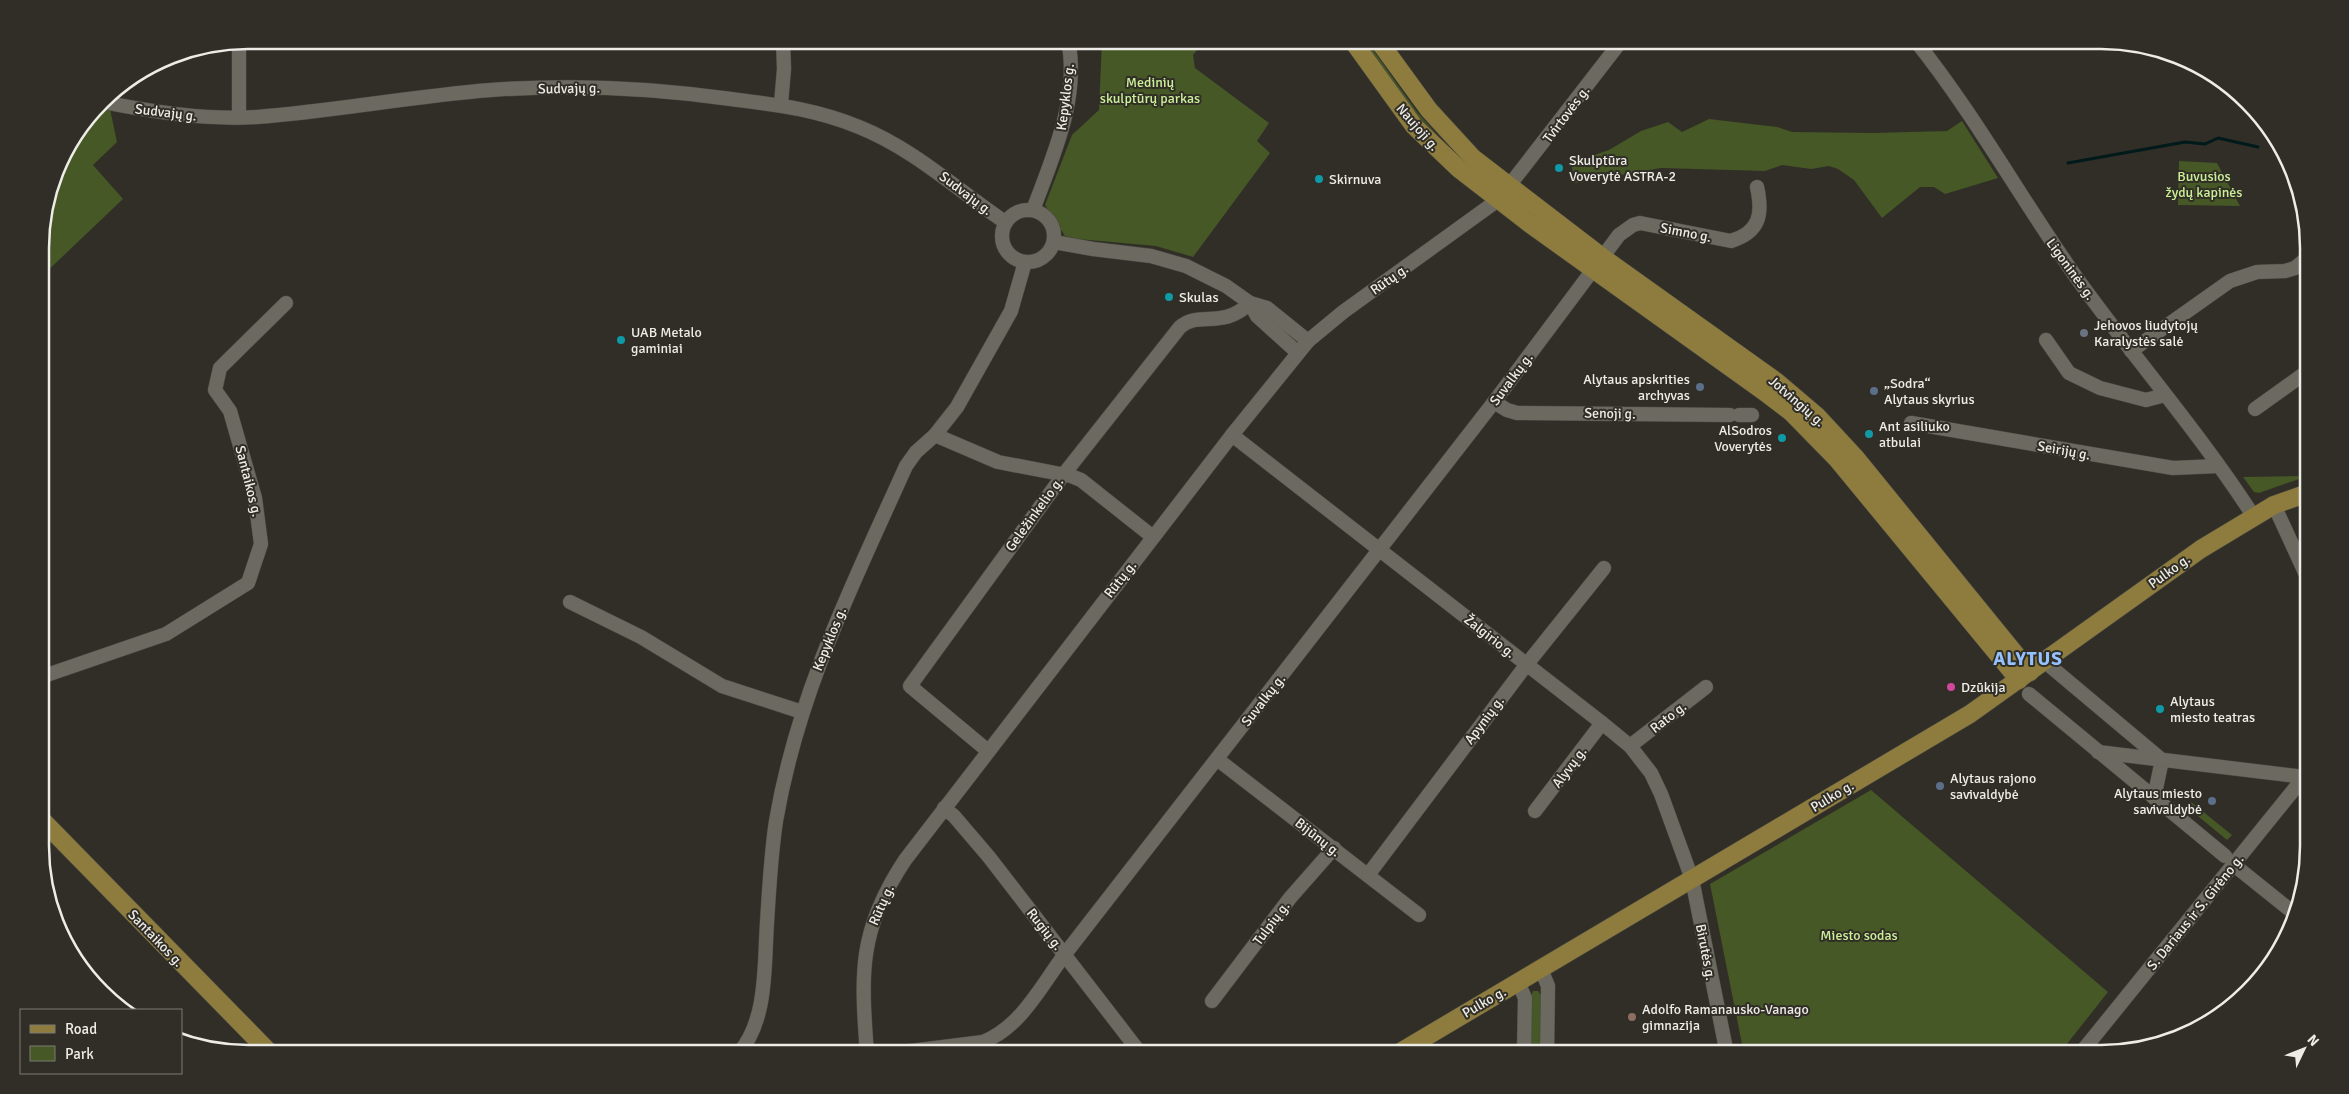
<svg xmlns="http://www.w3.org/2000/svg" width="2349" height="1094" font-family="Signika,sans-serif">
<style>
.green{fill:#455826}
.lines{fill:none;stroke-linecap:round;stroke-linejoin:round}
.stream{stroke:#001a1c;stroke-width:3}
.minor-casing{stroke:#4b4a43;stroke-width:15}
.major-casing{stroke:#4b4a43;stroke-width:19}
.minor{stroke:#6b6960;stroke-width:14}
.major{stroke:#8d7c3d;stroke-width:18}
.culture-dot{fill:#0f9aa8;stroke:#302e26;stroke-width:2}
.worship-dot{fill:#6b7280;stroke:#302e26;stroke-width:2}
.service-dot{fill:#5c6f8a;stroke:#302e26;stroke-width:2}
.hotel-dot{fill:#d1479c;stroke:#302e26;stroke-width:2}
.education-dot{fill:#8d6e63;stroke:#302e26;stroke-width:2}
.labels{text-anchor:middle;stroke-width:4;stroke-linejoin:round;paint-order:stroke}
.park-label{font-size:14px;fill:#ccf099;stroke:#302e26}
.street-label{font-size:14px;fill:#edece7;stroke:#302e26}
.poi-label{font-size:14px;fill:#edece7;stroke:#302e26;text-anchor:start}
.district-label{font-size:19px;font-weight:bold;letter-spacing:1px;fill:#95c1ff;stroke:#302e26}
.rim{fill:none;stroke:#edece7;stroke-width:2.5}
</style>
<rect width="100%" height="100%" fill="#302e26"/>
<!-- green -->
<g class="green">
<polygon points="1102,40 1205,40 1193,55 1195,68 1269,123 1257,141 1270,153 1193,257 1156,246 1078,239 1065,236 1045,205 1072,135 1099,110"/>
<polygon points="1362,40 1366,40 1417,112 1445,144 1419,117"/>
<polygon points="99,107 110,109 117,142 93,165 123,199 41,277 40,234 61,156"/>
<polygon points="1709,119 1777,127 1792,132 1873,133 1947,131 1962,121 1998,178 1945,194 1934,187 1920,187 1882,218 1854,180 1838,169 1829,166 1811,169 1782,165 1765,171 1661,168 1575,183 1571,163 1609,150 1641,131 1668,122 1682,132"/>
<polygon points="2179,161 2217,163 2240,206 2178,205"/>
<polygon points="2298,476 2299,479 2259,493 2254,492 2243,477"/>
<polygon points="1871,790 2108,992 2059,1054 1744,1054 1710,884"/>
<polygon points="2191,802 2232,835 2227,840 2187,807"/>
<polygon points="1533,991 1538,991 1542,997 1541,1054 1530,1054 1531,996"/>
</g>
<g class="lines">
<!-- stream -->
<polyline class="stream" points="2068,163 2185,142 2205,144 2218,138 2258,147"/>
<!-- minor casing -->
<g class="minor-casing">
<g id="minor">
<path d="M1915 40C1975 115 2021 199 2076 277 2134 358 2200 433 2254 517"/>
<path d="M103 102C153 112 205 120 257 117 335 111 413 96 491 90 571 84 653 88 731 99 778 105 815 109 859 127 914 149 956 189 1005 222"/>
<polyline points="781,104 784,69 783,40"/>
<polyline points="239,117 239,42"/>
<circle cx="1028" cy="236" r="26"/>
<path d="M1033 210C1053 156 1080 98 1068 40"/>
<polyline points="1054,242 1093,249 1151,256 1186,266 1226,286 1250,303 1267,308 1308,341"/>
<polyline points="1250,303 1257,316 1298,353"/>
<polyline points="2046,340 2069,373 2100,388 2146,400 2165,395"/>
<polyline points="2131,351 2230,281 2257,272 2285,271 2295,268 2307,258"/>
<polyline points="1494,402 1507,410 1517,413 1730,415"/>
<polyline points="2255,409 2308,371"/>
<polyline points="1739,415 1752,415"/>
<polyline points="1911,423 2173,468 2218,466"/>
<polyline points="935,435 998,462 1071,476 1081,480 1153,537"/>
<polyline points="1232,435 1602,723 1630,746 1651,773 1661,794 1692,879 1727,1054"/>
<polyline points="2274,505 2308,579"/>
<polyline points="570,602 641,637 722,686 802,712"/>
<polyline points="2050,666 2162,760 2154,798"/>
<polyline points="41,677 166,634 248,583 261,544 255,498 230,411 215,390 220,368 286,303"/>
<polyline points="2029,694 2225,856"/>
<polyline points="1630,746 1706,687"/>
<path d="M988 751 910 686 1064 474 1180 327C1200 310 1222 330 1250 303"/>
<polyline points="2098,752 2304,777"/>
<polyline points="1217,759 1419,915"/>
<polyline points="944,808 954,816 989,857 1141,1054"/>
<polyline points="1535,811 1602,723"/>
<polyline points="2234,865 2295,914"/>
<polyline points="1368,875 1527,664 1604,568"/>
<polyline points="1541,969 1548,986 1547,1054"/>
<polyline points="1518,982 1525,998 1524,1054"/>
<polyline points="1212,1001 1290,898 1334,848"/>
<path d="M738 1054C768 1021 764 964 767 923 769 889 771 854 776 821 798 692 853 584 906 466L916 452 935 435 957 407 1011 311 1025 262"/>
<path d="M867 1054C861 973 858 931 905 860L1232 435 1308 341 1343 312 1498 200 1622 40"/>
<path d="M887 1054 983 1042C1021 1027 1041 986 1065 954L1494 402 1619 235 1633 225 1640 223 1731 241C1760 232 1763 214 1757 187"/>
<polyline points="2080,1054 2309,771"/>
</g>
</g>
<!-- major casing -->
<g class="major-casing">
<g id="major">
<polyline points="1352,40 1414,126 1459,169 1530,224 1766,393 1791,412 1837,459 2019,680"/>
<polyline points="1378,40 1429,110 1473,158 1602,257 1777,382 1817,416 1855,457 2030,672"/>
<polyline points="42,820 271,1054"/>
<polyline points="1397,1054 1970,714 2201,549 2274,505 2308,493"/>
</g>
</g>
<!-- minor -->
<use href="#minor" class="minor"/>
<!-- major -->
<use href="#major" class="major"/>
</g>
<!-- markers -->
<g class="culture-dot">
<circle cx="1559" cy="168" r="5"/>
<circle cx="1319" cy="179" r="5"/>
<circle cx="1169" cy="297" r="5"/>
<circle cx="621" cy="340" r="5"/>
<circle cx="1869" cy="434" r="5"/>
<circle cx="1782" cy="438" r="5"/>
<circle cx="2160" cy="709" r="5"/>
</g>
<circle class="worship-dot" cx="2084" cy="333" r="5"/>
<g class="service-dot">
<circle cx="1700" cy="387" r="5"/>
<circle cx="1874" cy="391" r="5"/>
<circle cx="1940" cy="786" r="5"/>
<circle cx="2212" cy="801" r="5"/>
</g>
<circle class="hotel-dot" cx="1951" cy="687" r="5"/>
<circle class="education-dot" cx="1632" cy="1017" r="5"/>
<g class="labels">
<!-- park labels -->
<g class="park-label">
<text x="1150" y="87">Medinių<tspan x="1150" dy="16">skulptūrų parkas</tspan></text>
<text x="2204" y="181">Buvusios<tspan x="2204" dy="16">žydų kapinės</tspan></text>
<text x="1859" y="940">Miesto sodas</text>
</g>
<!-- street labels -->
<g class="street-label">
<text transform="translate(569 88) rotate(-1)" y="5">Sudvajų g.</text>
<text transform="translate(1065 97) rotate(-83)" y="5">Kepyklos g.</text>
<text transform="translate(166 112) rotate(7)" y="5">Sudvajų g.</text>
<text transform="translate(1566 114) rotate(-53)" y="5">Tvirtovės g.</text>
<text transform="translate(1418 127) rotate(49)" y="5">Naujoji g.</text>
<text transform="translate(966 193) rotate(37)" y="5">Sudvajų g.</text>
<text transform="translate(1686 232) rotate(11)" y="5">Simno g.</text>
<text transform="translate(2071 269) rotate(54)" y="5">Ligoninės g.</text>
<text transform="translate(1389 279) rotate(-35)" y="5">Rūtų g.</text>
<text transform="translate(1511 379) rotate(-53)" y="5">Suvalkų g.</text>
<text transform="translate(1797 401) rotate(41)" y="5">Jotvingių g.</text>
<text transform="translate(1610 413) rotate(1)" y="5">Senoji g.</text>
<text transform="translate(2064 450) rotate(10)" y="5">Seirijų g.</text>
<text transform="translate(249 481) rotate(76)" y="5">Santaikos g.</text>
<text transform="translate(1034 514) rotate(-54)" y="5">Geležinkelio g.</text>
<text transform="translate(2169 571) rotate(-36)" y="5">Pulko g.</text>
<text transform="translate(1120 579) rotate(-52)" y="5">Rūtų g.</text>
<text transform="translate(1490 636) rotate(38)" y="5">Žalgirio g.</text>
<text transform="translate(829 639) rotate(-68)" y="5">Kepyklos g.</text>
<text transform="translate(1263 700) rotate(-52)" y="5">Suvalkų g.</text>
<text transform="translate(1668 717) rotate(-38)" y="5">Rato g.</text>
<text transform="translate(1484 720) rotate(-53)" y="5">Apynių g.</text>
<text transform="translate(1569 767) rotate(-53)" y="5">Alyvų g.</text>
<text transform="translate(1832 796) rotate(-31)" y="5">Pulko g.</text>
<text transform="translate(1318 837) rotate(38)" y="5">Bijūnų g.</text>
<text transform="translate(881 905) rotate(-66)" y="5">Rūtų g.</text>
<text transform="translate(2195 912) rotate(-51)" y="5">S. Dariaus ir S. Girėno g.</text>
<text transform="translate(1271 923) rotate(-53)" y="5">Tulpių g.</text>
<text transform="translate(1045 929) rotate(52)" y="5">Rugių g.</text>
<text transform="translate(156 938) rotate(46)" y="5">Santaikos g.</text>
<text transform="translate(1706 952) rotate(79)" y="5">Birutės g.</text>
<text transform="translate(1484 1002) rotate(-30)" y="5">Pulko g.</text>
</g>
<!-- poi labels -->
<g class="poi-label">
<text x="1569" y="165">Skulptūra<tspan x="1569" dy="16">Voverytė ASTRA-2</tspan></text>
<text x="1329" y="184">Skirnuva</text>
<text x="1179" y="302">Skulas</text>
<text x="2094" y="330">Jehovos liudytojų<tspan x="2094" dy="16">Karalystės salė</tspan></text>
<text x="631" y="337">UAB Metalo<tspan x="631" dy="16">gaminiai</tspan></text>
<text x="1690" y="384" text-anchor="end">Alytaus apskrities<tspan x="1690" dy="16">archyvas</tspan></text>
<text x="1884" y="388">„Sodra“<tspan x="1884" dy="16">Alytaus skyrius</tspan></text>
<text x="1879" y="431">Ant asiliuko<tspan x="1879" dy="16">atbulai</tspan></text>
<text x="1772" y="435" text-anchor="end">AlSodros<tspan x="1772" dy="16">Voverytės</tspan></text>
<text x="1961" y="692">Dzūkija</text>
<text x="2170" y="706">Alytaus<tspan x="2170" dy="16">miesto teatras</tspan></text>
<text x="1950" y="783">Alytaus rajono<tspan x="1950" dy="16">savivaldybė</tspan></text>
<text x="2202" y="798" text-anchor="end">Alytaus miesto<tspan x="2202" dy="16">savivaldybė</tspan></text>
<text x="1642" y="1014">Adolfo Ramanausko-Vanago<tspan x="1642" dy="16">gimnazija</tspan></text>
</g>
<!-- district labels -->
<g class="district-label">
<text x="2028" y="665">ALYTUS</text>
</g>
</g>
<!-- crop -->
<path d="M0 0H2349V1094H0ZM248 49H2101A199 199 0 0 1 2300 248V846A199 199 0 0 1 2101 1045H248A199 199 0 0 1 49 846V248A199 199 0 0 1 248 49Z" fill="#302e26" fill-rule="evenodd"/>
<path class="rim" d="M248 49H2101A199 199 0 0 1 2300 248V846A199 199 0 0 1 2101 1045H248A199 199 0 0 1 49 846V248A199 199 0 0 1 248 49Z"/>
<!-- legend -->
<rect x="20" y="1009" width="162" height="65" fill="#302e26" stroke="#7c7a73"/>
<rect x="30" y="1025" width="25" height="8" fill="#8d7c3d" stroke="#7c7a73"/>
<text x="65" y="1034" font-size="15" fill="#edece7">Road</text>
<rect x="30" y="1046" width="25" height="15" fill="#455826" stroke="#7c7a73"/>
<text x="65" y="1059" font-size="15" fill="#edece7">Park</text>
<!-- north arrow -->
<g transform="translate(2304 1049) rotate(47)" stroke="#302e26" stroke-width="4" paint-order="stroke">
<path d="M0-4L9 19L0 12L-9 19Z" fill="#edece7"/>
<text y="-8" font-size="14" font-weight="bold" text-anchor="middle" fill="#edece7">N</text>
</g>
</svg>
